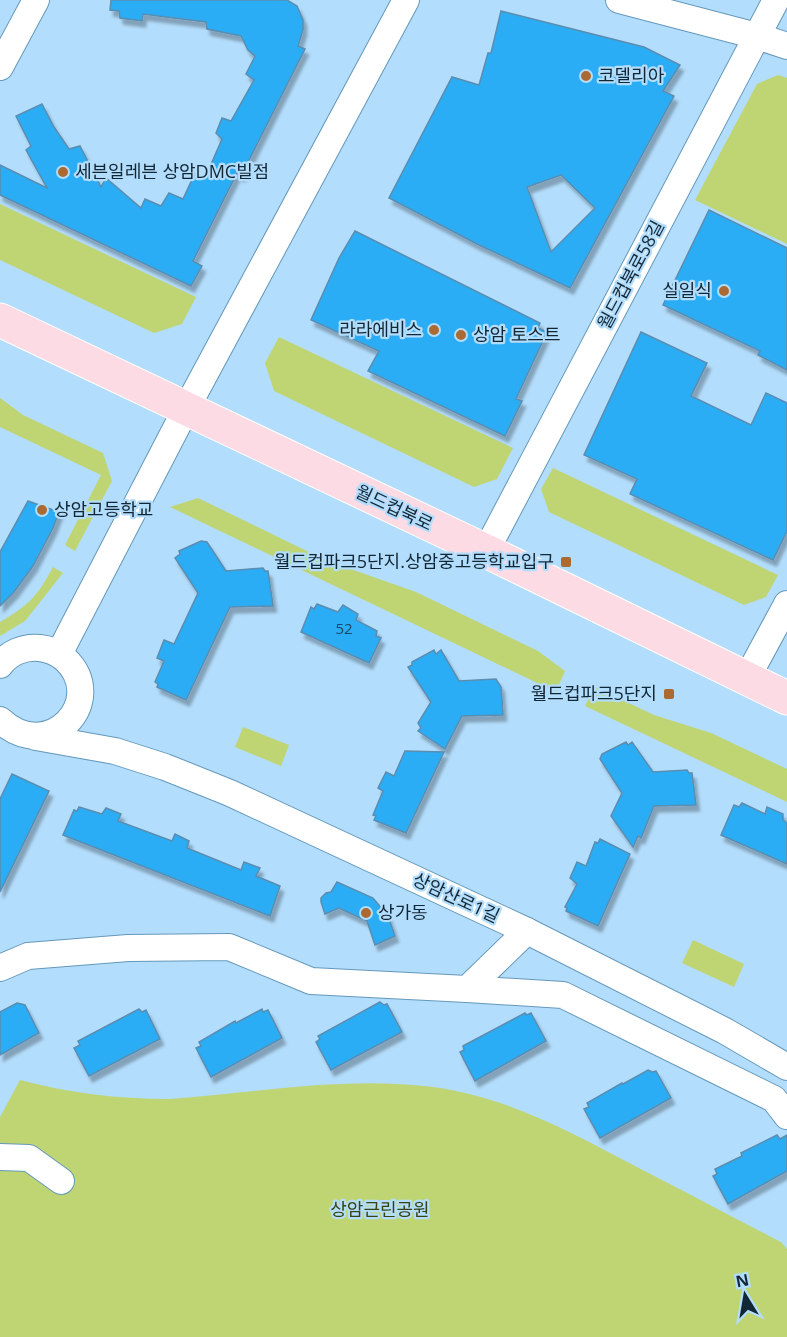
<svg xmlns="http://www.w3.org/2000/svg" width="787" height="1337" font-family="'Open Sans','Noto Sans KR',sans-serif">
<style>
.green{fill:#bfd573}
.building{fill:#2badf5;stroke:#5a8db0;stroke-width:1.5;fill-rule:evenodd;filter:url(#shadow)}
.lines{fill:none;stroke-linecap:round;stroke-linejoin:round}
.minor-casing{stroke:#6498bb;stroke-width:28}
.major-casing{stroke:#fff;stroke-width:35}
.minor{stroke:#fff;stroke-width:26}
.major{stroke:#fcdbe4;stroke-width:33}
.poi-dot{fill:#aa6a32;stroke:#b3ddfc;stroke-width:2}
.labels{text-anchor:middle;stroke-width:4.5;stroke-linejoin:round;paint-order:stroke}
.number-label{font-size:15px;fill:#184865}
.poi-label{font-size:18px;fill:#122735;stroke:#b3ddfc;text-anchor:start}
.street-label{font-size:18px;fill:#122735;stroke:#b3ddfc}
.park-label{font-size:18px;fill:#394311;stroke:#b3ddfc}
</style>
<defs>
<filter id="shadow"><feDropShadow dx="3.5" dy="6" stdDeviation="1.5" flood-color="#0004"/></filter>
</defs>
<rect width="100%" height="100%" fill="#b3ddfc"/>
<!-- green -->
<g class="green">
<polygon points="778,75 787,78 787,244 695,200 757,84"/>
<polygon points="0,204 196,297 182,324 154,333 0,260"/>
<polygon points="279,337 513,448 497,479 474,487 274,391 265,363"/>
<polygon points="0,398 23,415 103,453 112,481 75,551 65,545 101,475 0,427"/>
<polygon points="553,468 778,575 766,597 744,605 549,512 541,489"/>
<polygon points="198,498 325,560 416,592 538,651 565,671 556,692 170,507"/>
<path d="M53 567 63 573 25 621 0 636V622C29 605 37 597 53 567Z"/>
<polygon points="595,687 654,715 711,733 787,769 787,802 585,706"/>
<polygon points="243,727 289,745 281,766 235,747"/>
<polygon points="693,940 744,964 734,987 682,963"/>
<path d="M20 1080C69 1093 118 1099 169 1099 253 1093 340 1077 424 1086 502 1094 567 1130 635 1166 684 1191 732 1217 781 1242L787 1249V1337H0V1117Z"/>
</g>
<!-- building -->
<g class="building">
<polygon points="111,0 287,0 297,6 303,20 303,30 298,46 305,49 241,176 237,173 193,261 202,266 191,286 0,195 0,165 47,188 26,150 31,146 16,116 42,104 54,127 69,149 80,146 101,187 106,178 141,208 145,199 161,206 169,193 183,199 195,173 205,178 222,139 216,133 222,118 231,121 254,80 246,74 255,56 248,50 241,36 207,29 206,22 143,14 142,21 120,18 119,11 110,10"/>
<path d="M501 11 644 47 680 65 663 91 674 96 570 288 477 244 389 198 452 77 479 85 488 53H491ZM561 175 595 208 551 252 527 187Z"/>
<polygon points="709,210 787,248 787,370 758,355 760,351 663,305"/>
<polygon points="355,231 540,323 538,328 547,332 516,399 522,401 505,436 368,371 379,351 311,320 339,258"/>
<polygon points="641,332 707,363 691,396 751,425 766,393 787,403 787,531 773,560 630,494 637,479 584,455"/>
<polygon points="28,501 59,512 53,528 33,566 14,592 0,606 0,552"/>
<polygon points="201,541 207,542 226,571 263,568 265,571 268,571 273,606 230,607 186,700 157,687 158,684 155,682 164,661 157,658 164,640 174,644 198,593 175,558 180,554 179,551"/>
<polygon points="317,604 338,612 343,605 358,614 356,620 377,631 376,636 381,638 369,663 301,632 311,607 314,609"/>
<polygon points="434,650 436,654 441,650 459,681 496,679 501,687 503,715 462,716 445,749 418,731 421,728 418,723 431,702 408,667 412,665 412,662"/>
<polygon points="626,742 628,745 632,742 653,772 687,770 689,773 692,773 696,805 654,806 641,838 638,836 633,847 611,816 622,793 600,759 602,754"/>
<polygon points="405,751 444,752 406,833 374,820 376,816 373,815 383,791 378,788 386,772 394,776"/>
<polygon points="12,774 49,791 0,892 0,799"/>
<polygon points="742,803 765,814 767,807 783,814 783,820 787,823 787,864 721,835 734,805 739,807"/>
<polygon points="79,807 102,814 106,808 121,814 118,821 172,841 175,834 189,841 187,848 241,870 244,862 260,868 256,876 280,886 270,916 63,835 74,810 77,811"/>
<polygon points="600,839 630,854 598,926 566,911 567,908 565,907 577,884 570,878 577,862 586,866 595,842 598,843"/>
<polygon points="337,882 373,898 388,916 395,936 375,945 367,921 339,908 325,914 321,902 321,898 326,893 331,892"/>
<polygon points="380,1002 384,1005 387,1004 402,1032 331,1070 316,1042 320,1039 318,1036"/>
<polygon points="17,1003 25,1005 39,1033 0,1055 0,1012"/>
<polygon points="139,1009 142,1012 146,1010 160,1039 89,1076 74,1048 80,1045 78,1041"/>
<polygon points="262,1009 263,1012 268,1010 282,1038 211,1077 196,1048 201,1046 199,1042 235,1021 236,1023"/>
<polygon points="525,1013 527,1015 531,1013 546,1041 475,1081 460,1052 464,1050 463,1046"/>
<polygon points="648,1070 652,1072 656,1071 671,1098 600,1138 584,1109 589,1107 587,1103 622,1083 623,1084"/>
<polygon points="777,1135 780,1139 787,1135 787,1171 728,1204 713,1176 717,1174 715,1169 742,1156 741,1153"/>
</g>
<g class="lines">
<!-- minor casing -->
<g class="minor-casing">
<g id="minor">
<polyline points="619,0 757,36 787,46"/>
<polyline points="0,67 36,0"/>
<polyline points="486,551 776,0"/>
<polyline points="59,654 186,409 406,0"/>
<path d="M0 665C9 653 24 646 40 648 49 649 58 653 65 659 109 700 49 766 0 720"/>
<polyline points="747,678 787,604"/>
<polyline points="36,737 115,751 165,767 230,793 527,931 725,1031 787,1067"/>
<polyline points="0,968 28,956 128,948 229,947 311,981 467,989 527,931"/>
<polyline points="467,989 563,995 774,1099 787,1116"/>
<polyline points="0,1157 29,1158 61,1181"/>
</g>
</g>
<!-- major casing -->
<g class="major-casing">
<polyline id="major" points="0,320 486,551 787,698"/>
</g>
<!-- minor -->
<use href="#minor" class="minor"/>
<!-- major -->
<use href="#major" class="major"/>
</g>
<!-- markers -->
<g class="poi-dot">
<circle cx="586" cy="76" r="6"/>
<circle cx="63" cy="172" r="6"/>
<circle cx="724" cy="291" r="6"/>
<circle cx="434" cy="330" r="6"/>
<circle cx="461" cy="335" r="6"/>
<circle cx="42" cy="510" r="6"/>
<rect x="560" y="556" width="12" height="12" rx="3"/>
<rect x="663" y="688" width="12" height="12" rx="3"/>
<circle cx="366" cy="913" r="6"/>
</g>
<g class="labels">
<!-- number labels -->
<g class="number-label">
<text x="344" y="634">52</text>
</g>
<!-- poi labels -->
<g class="poi-label">
<text x="598" y="82">코델리아</text>
<text x="75" y="178">세븐일레븐 상암DMC빌점</text>
<text x="712" y="297" text-anchor="end">실일식</text>
<text x="422" y="336" text-anchor="end">라라에비스</text>
<text x="473" y="341">상암 토스트</text>
<text x="54" y="516">상암고등학교</text>
<text x="554" y="568" text-anchor="end">월드컵파크5단지.상암중고등학교입구</text>
<text x="657" y="700" text-anchor="end">월드컵파크5단지</text>
<text x="378" y="919">상가동</text>
</g>
<!-- street labels -->
<g class="street-label">
<text transform="translate(631 275) rotate(-62)" y="6">월드컵북로58길</text>
<text transform="translate(394 508) rotate(25)" y="6">월드컵북로</text>
<text transform="translate(456 898) rotate(25)" y="6">상암산로1길</text>
</g>
<!-- park labels -->
<g class="park-label">
<text x="380" y="1216">상암근린공원</text>
</g>
</g>
<!-- north arrow -->
<g transform="translate(745 1295) rotate(349)" stroke="#b3ddfc" stroke-width="4.5" paint-order="stroke">
<path d="M0-4.5L10 22L0 15L-10 22Z" fill="#122735"/>
<text y="-9" font-size="16" font-weight="bold" text-anchor="middle" fill="#122735">N</text>
</g>
</svg>
